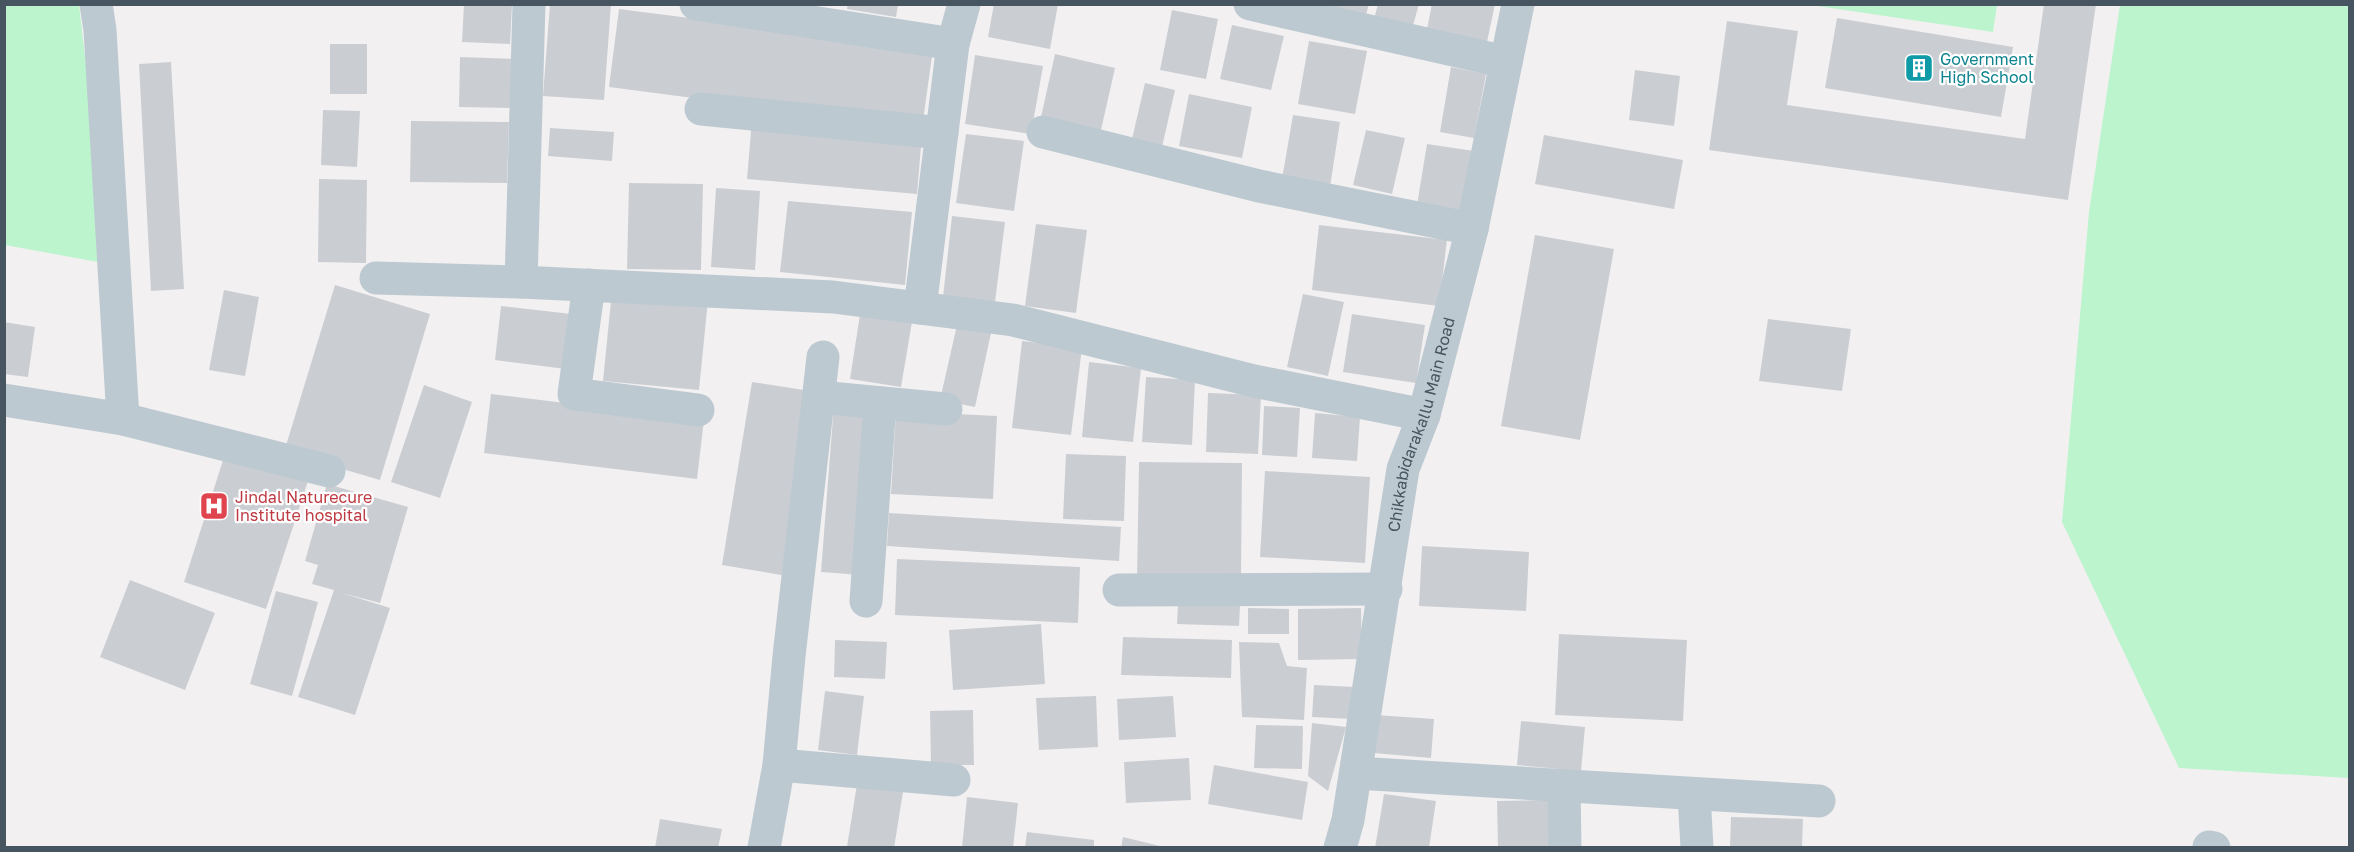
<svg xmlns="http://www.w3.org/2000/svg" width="2354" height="852" font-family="'Golos Text',sans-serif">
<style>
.green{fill:#bcf4ce}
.building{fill:#caced3}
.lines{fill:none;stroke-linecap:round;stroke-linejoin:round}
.minor{stroke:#bdc9d1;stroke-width:33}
.labels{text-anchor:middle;stroke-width:4.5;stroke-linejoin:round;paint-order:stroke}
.culture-label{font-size:16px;fill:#0d838f;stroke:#fff;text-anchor:start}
.street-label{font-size:16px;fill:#465560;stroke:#fff}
.health-label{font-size:16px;fill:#be3a42;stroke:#fff;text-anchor:start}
</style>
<rect width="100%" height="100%" fill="#f3f0f1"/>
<!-- green -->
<g class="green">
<polygon points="4,5 79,5 109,264 5,245"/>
<polygon points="1811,5 1997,5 1993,32"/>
<polygon points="2120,5 2349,5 2349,778 2179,768 2062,522 2089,212"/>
</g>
<!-- building -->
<g class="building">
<polygon points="464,4 512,4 510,44 462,42"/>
<polygon points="550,4 611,4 604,100 543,96"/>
<polygon points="848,4 898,4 896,17 847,9"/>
<polygon points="994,4 1058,4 1050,49 988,37"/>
<polygon points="1326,4 1369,4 1363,26"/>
<polygon points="1378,4 1419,4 1412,29 1374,19"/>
<polygon points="1432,4 1495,4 1487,42 1427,29"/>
<polygon points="2044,4 2096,4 2068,200 1709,150 1727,21 1798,31 1787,105 2025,139"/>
<polygon points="619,9 933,49 922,128 609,87"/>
<polygon points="1172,10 1218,19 1206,79 1160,70"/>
<polygon points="1837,18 2013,47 2001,117 1825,88"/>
<polygon points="1232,25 1284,36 1271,90 1220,79"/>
<polygon points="1309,41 1367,51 1355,114 1298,104"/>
<rect x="330" y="44" width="37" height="50"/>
<polygon points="1055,54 1115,68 1101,130 1041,117"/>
<polygon points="975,55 1043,66 1031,134 965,124"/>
<polygon points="460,57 516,59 516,108 459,107"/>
<polygon points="171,62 184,289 151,291 139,64"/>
<polygon points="1451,67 1486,74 1474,138 1440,132"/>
<polygon points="1635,70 1680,76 1674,126 1629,120"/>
<polygon points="1145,83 1175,90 1162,147 1132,139"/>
<polygon points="1189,94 1252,107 1242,158 1179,146"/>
<polygon points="323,110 360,111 357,167 321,165"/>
<polygon points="1293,115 1340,122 1330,187 1282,179"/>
<polygon points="752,119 922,134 917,194 747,179"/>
<polygon points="411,121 509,122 507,183 410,182"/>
<polygon points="550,128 614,132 612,161 548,156"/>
<polygon points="1366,130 1405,138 1392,194 1353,185"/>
<polygon points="966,134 1024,141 1014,211 956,203"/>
<polygon points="1544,135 1683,160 1674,209 1535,184"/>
<polygon points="1427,144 1474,151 1464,213 1417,205"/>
<polygon points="319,179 367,180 366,263 318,262"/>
<polygon points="629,183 703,184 701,270 627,269"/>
<polygon points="716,188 760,191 755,270 711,267"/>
<polygon points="788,201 912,212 905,285 780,272"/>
<polygon points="952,216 1005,222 995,302 943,297"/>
<polygon points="1036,224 1087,230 1076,313 1025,306"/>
<polygon points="1319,225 1447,240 1439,306 1312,290"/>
<polygon points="1535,235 1614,249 1580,440 1501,426"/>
<polygon points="335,285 430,314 380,480 284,452"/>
<polygon points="224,290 259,297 245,376 209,370"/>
<polygon points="612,291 708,300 699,390 603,381"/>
<polygon points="1303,294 1344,302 1328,376 1287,367"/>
<polygon points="501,306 580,315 574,370 495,360"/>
<polygon points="861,308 913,316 901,387 850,379"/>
<polygon points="1352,314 1425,325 1416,383 1343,372"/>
<polygon points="1768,319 1851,329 1842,391 1759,381"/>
<polygon points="4,322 35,327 28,377 4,374"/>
<polygon points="957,325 991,333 975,407 940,400"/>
<polygon points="1022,341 1082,348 1071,435 1012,428"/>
<polygon points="1089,362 1141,368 1133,442 1082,437"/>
<polygon points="1146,377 1195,380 1192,445 1142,442"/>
<polygon points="752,382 817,392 787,576 722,565"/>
<polygon points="424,385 472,402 440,498 391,482"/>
<polygon points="1208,393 1261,395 1258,454 1206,452"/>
<polygon points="491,394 704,420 697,479 484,453"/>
<polygon points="834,404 873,407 860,575 821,572"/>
<polygon points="1264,406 1300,408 1297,457 1262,455"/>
<polygon points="896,411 997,416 993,499 891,494"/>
<polygon points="1315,413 1360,417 1357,461 1312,458"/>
<polygon points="225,454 308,481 266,609 184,582"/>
<polygon points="1066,454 1126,456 1124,521 1063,519"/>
<polygon points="1139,462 1242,463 1241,581 1137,580"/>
<polygon points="1265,471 1370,477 1365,563 1260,557"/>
<polygon points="327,484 408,507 380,603 342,593 390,608 355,715 298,697 334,590 312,584 318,565 305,561"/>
<polygon points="889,513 1121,527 1119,561 887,546"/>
<polygon points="1422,546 1529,552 1526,611 1419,606"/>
<polygon points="897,559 1080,567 1078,623 895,615"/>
<polygon points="130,580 215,613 185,690 100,657"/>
<polygon points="276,591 318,602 292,696 250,684"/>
<polygon points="1178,604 1240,606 1239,626 1177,624"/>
<polygon points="1248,608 1289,609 1289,634 1248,634"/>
<polygon points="1361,608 1362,659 1298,660 1298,609"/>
<polygon points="1041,624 1045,684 953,690 949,630"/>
<polygon points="1559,634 1687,640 1683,721 1555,715"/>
<polygon points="1123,637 1232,640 1231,678 1121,675"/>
<polygon points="835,640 887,642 885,679 834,677"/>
<polygon points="1239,642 1279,643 1287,666 1307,668 1304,720 1242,717"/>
<polygon points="1314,685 1355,687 1352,719 1312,717"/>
<polygon points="825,691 864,696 857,755 818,750"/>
<polygon points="1096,696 1098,747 1039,750 1036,698"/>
<polygon points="1173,696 1176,737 1119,740 1117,699"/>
<polygon points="973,710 974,765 931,765 930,711"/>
<polygon points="1376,715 1434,719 1431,758 1373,753"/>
<polygon points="1521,721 1585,727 1581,771 1517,765"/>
<polygon points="1312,723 1346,727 1328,791 1308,776"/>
<polygon points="1256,725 1303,726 1302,769 1254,768"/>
<polygon points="1189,758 1191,800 1126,803 1124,762"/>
<polygon points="1214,765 1308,782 1302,820 1208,804"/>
<polygon points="857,784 903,792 894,848 847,847"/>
<polygon points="1384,794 1436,801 1429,848 1375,848"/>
<polygon points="967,797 1018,803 1013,848 962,848"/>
<polygon points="1552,800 1552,848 1498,848 1497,801"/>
<polygon points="1731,817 1803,819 1802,848 1730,848"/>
<polygon points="660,819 722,829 718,848 655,848"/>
<polygon points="1027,832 1094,840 1094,848 1025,848"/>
<polygon points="1123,837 1164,847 1164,848 1121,848"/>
</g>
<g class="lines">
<!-- minor -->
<g class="minor">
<polyline points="96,4 100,30 123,419"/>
<polyline points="696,4 953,44"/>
<polyline points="1250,4 1506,62"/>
<polyline points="701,109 942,133"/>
<polyline points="1043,132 1259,186 1472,229"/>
<polyline points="376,278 521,282 833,297 1013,320 1254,381 1424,415"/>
<polyline points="521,282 529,4"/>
<polyline points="589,285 574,394 698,410"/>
<polyline points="920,308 953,44 964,4"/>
<polyline points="819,397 946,409"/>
<polyline points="4,400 123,419 329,471"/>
<polyline points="1119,590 1386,589"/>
<polyline points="866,601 880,403"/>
<polyline points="779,765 954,780"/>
<polyline points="1356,773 1819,801"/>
<polyline points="1564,786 1565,848"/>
<polyline points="1694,794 1697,848"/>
<polyline points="2209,847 2214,848"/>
<polyline points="764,848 779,765 789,656 823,357"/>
<path id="s1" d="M1340 848 1348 820 1403 469 1424 415 1472 229 1518 4"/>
</g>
</g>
<!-- icons -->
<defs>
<g id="building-square" transform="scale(1.5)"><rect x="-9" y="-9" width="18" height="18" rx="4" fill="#0f9aa8" stroke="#fff"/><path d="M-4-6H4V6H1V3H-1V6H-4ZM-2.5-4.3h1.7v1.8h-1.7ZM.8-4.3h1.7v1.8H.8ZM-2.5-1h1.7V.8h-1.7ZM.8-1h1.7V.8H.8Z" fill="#fff"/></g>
<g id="hospital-square" transform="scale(1.5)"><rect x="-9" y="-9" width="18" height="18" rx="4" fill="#e0444e" stroke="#fff"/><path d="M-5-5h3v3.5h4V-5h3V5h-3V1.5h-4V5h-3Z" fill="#fff"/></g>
</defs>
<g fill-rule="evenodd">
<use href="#building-square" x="1919" y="68"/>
<use href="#hospital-square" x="214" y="506"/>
</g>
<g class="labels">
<!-- culture labels -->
<g class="culture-label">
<text x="1940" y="65">Government<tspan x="1940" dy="18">High School</tspan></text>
</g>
<!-- street labels -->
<g class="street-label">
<text dy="6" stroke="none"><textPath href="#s1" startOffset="432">Chikkabidarakallu Main Road</textPath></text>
</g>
<!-- health labels -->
<g class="health-label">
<text x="235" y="503">Jindal Naturecure<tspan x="235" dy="18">Institute hospital</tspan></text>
</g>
</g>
<!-- border -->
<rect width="2354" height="852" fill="none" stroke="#465560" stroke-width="12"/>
</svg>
